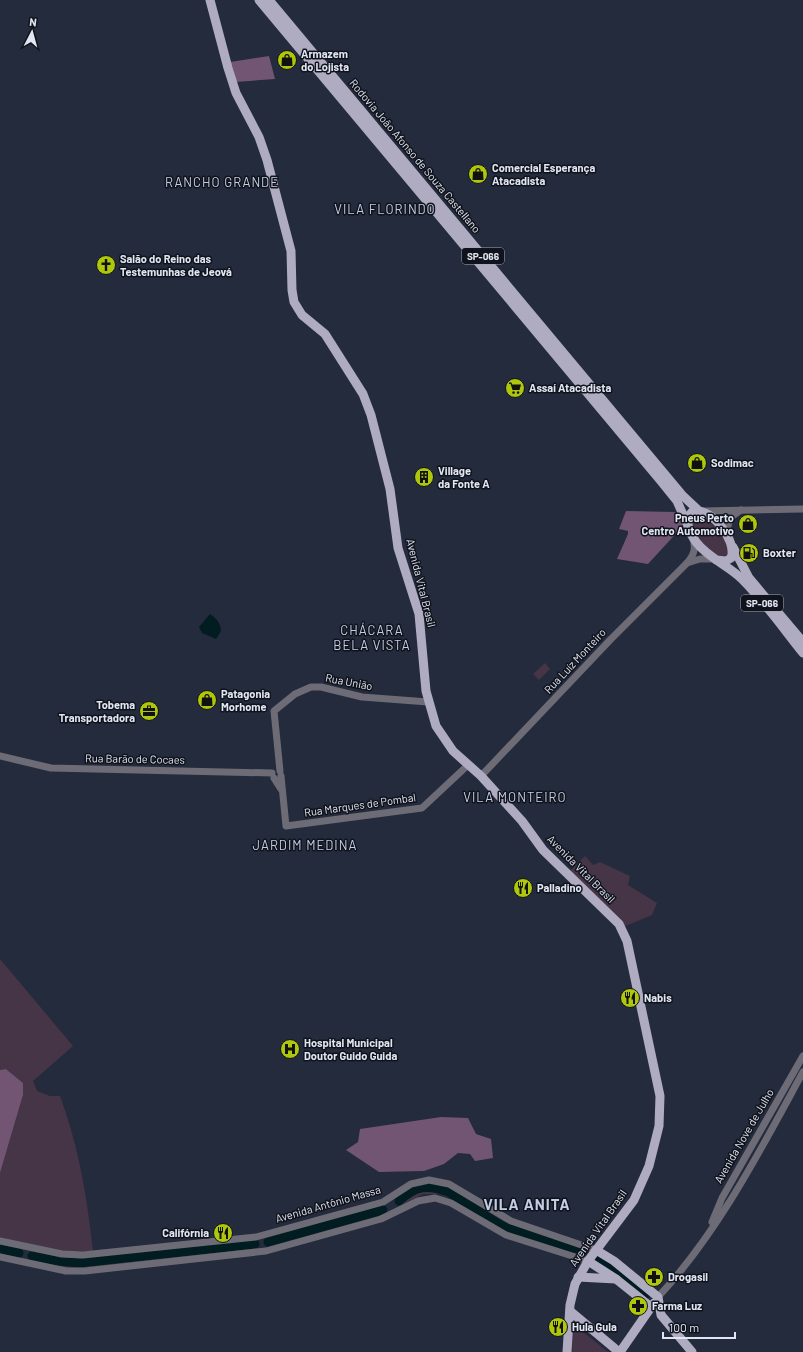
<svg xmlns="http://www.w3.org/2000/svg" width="803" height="1352" font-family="Barlow,sans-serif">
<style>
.green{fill:#463547}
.forest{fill:#715572}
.water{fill:#021d21}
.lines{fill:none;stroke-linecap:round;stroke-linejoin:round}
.river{stroke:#021d21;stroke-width:9}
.minor{stroke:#6d6b75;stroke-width:7}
.major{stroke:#afabc0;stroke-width:9}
.labels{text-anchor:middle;stroke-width:3;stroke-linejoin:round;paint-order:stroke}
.shield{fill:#10131b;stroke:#a2a7b2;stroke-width:1}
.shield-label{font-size:10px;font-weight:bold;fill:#e1e6f3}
.poi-label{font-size:11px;font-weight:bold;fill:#e1e6f3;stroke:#10131b;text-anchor:start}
.street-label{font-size:11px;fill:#e1e6f3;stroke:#10131b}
.quarter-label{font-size:13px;letter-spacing:1px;fill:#c3cee5;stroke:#10131b}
.district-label{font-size:15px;font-weight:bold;letter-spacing:1px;fill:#c3cee5;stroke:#10131b}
</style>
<rect width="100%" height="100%" fill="#232b3d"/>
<!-- green -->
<g class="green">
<path d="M691 516H701L717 528 729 546 727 555C710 562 690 531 691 516Z"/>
<polygon points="545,663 550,669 539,680 533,674"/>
<polygon points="585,856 593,865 600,862 630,876 628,885 657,903 652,915 623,927 570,871"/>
<path d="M0 959 73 1046 33 1081 37 1091 50 1096H60C79 1148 87 1197 93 1251L66 1252 0 1239V1173L23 1095V1083L6 1069 0 1070Z"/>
<polygon points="433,1184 451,1191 511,1227 586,1249 581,1255 510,1233 455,1201 439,1194 423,1194 401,1205 394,1200 414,1187"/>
<polygon points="380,1207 389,1211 269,1246 266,1244 266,1238"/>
<polygon points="256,1240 258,1244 257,1249 91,1267 66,1268 30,1261 28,1257 32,1251 61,1257 82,1257"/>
<polygon points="0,1244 20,1249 21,1255 18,1258 0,1254"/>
<polygon points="596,1257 622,1273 646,1295 644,1297 610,1269 594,1260"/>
<polygon points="573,1324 608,1352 572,1352"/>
</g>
<!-- forest -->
<g class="forest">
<polygon points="269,56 275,79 236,82 230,62"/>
<polygon points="626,511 675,512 682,521 682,527 648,564 617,559 628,534 628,531 619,529"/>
<polygon points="6,1069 23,1083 23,1095 0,1173 0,1070"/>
<polygon points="441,1117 468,1118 476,1134 491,1139 493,1158 475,1161 470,1154 458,1153 444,1164 424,1171 379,1172 346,1150 358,1142 360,1129"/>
</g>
<!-- water -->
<path class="water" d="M210 614C217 619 220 622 221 631L216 639 202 633 199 627Z"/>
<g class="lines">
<!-- river -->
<g class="river">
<path d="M399 1201C416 1186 427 1184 448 1192L502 1226 581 1252"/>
<polyline points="268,1242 383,1210"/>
<polyline points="0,1249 19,1253"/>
<polyline points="32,1256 57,1261 79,1263 255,1244"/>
<polyline points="596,1259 612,1269 645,1295"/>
</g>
<!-- minor -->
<g class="minor">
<polyline points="702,511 803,509"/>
<polyline points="726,534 730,518 741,510"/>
<polyline points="687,563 700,559 714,559"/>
<polyline points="0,756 51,768 272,773"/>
<polyline points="280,771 274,711 295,694 311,687 321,687 362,697 428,702"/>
<polyline points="281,776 286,826 422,808 468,765"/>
<path d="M481 776 611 639 687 563C694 555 696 549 693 538"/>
<polyline points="274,778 281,789"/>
<polyline points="712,1222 722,1198 803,1056"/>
<polyline points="0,1241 62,1254 83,1255 256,1237 383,1202 411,1184 429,1180 449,1184 511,1221 596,1250"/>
<polyline points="0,1257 66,1271 85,1271 266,1251 381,1219 418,1201 435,1198 451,1203 506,1235 588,1261"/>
<path d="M658 1297C718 1233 761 1149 803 1072"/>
</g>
<!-- major -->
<g class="major">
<polyline points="210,0 228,68 236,93 259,137 267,160 291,251 292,290 294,302 302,315 325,334 363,394 371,415 390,489 398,548 419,614 426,691 436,726 453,751 481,776 522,821 543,850 619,924 627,941 660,1096 659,1126 649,1166 634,1200 588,1261 575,1284 570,1305 567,1352"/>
<polyline points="259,0 661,481 677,501 688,526"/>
<polyline points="269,0 682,495 698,510"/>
<polyline points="733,547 749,578 803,642"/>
<path d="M716 560 726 561 731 558C738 541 710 505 692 512 683 521 690 533 696 542 708 558 728 565 742 579 764 601 783 628 803 653"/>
<polyline points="596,1250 614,1261 658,1297 661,1315 692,1352"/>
<polyline points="588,1261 616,1279 651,1307"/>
<polyline points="578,1277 616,1279"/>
<polyline points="570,1311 619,1352"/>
<polyline points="620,1352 654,1303"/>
</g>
</g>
<!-- icons -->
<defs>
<g id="shop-disc" transform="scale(1)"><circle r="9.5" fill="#aec60c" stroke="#10131b"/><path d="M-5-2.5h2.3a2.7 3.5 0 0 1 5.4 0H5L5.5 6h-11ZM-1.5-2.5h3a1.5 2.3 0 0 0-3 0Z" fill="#111"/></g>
<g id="church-disc" transform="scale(1)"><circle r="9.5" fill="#aec60c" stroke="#10131b"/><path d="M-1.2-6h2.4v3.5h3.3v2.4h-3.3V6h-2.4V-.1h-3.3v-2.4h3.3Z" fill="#111"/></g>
<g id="supermarket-disc" transform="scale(1)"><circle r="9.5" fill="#aec60c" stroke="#10131b"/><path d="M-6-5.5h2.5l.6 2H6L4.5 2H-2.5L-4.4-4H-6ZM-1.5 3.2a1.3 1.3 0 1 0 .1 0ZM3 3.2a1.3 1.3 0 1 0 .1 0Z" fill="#111"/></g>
<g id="building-disc" transform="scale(1)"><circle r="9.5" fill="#aec60c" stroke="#10131b"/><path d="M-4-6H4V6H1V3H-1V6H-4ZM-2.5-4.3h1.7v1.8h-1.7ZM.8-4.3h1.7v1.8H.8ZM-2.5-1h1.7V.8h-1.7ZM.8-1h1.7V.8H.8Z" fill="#111"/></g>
<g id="fuel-disc" transform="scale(1)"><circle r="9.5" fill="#aec60c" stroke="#10131b"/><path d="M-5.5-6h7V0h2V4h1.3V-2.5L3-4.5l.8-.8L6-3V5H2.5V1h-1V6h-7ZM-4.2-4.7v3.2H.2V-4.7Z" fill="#111"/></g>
<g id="office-disc" transform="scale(1)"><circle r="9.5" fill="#aec60c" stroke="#10131b"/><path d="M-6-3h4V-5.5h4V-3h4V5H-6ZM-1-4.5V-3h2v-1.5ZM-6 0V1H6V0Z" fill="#111"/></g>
<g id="restaurant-disc" transform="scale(1)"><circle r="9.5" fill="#aec60c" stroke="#10131b"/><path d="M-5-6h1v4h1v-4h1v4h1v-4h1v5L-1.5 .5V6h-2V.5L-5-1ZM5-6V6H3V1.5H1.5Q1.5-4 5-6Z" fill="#111"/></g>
<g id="hospital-disc" transform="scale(1)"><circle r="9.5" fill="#aec60c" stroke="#10131b"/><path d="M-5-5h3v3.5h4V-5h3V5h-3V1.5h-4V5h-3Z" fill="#111"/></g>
<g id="pharmacy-disc" transform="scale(1)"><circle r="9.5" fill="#aec60c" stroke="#10131b"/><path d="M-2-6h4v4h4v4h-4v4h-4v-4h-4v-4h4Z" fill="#111"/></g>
</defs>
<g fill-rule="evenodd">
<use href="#shop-disc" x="287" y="60"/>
<use href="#shop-disc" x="478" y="174"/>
<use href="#church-disc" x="106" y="265"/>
<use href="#supermarket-disc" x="515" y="388"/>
<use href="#shop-disc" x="697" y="463"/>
<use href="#building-disc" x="424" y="477"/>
<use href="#shop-disc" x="748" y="524"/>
<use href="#fuel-disc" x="749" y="553"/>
<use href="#shop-disc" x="207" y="700"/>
<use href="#office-disc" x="149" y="711"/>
<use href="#restaurant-disc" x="523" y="888"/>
<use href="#restaurant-disc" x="630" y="998"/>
<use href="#hospital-disc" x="290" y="1049"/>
<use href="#restaurant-disc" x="223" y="1233"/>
<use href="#pharmacy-disc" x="654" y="1277"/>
<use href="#pharmacy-disc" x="638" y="1306"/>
<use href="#restaurant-disc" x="558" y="1327"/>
</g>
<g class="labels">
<!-- shield labels -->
<g class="shield">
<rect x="462" y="248" width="42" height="16" rx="3"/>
<rect x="741" y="595" width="42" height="16" rx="3"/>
</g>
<g class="shield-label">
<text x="483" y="260">SP-066</text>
<text x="762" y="607">SP-066</text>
</g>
<!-- poi labels -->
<g class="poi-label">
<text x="301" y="58">Armazem<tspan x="301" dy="13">do Lojista</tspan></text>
<text x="492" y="172">Comercial Esperança<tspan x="492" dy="13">Atacadista</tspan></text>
<text x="120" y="263">Salão do Reino das<tspan x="120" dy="13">Testemunhas de Jeová</tspan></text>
<text x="529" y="392">Assaí Atacadista</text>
<text x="711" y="467">Sodimac</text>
<text x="438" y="475">Village<tspan x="438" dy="13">da Fonte A</tspan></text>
<text x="734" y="522" text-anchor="end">Pneus Perto<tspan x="734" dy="13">Centro Automotivo</tspan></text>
<text x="763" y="557">Boxter</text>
<text x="221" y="698">Patagonia<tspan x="221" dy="13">Morhome</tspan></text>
<text x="135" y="709" text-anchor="end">Tobema<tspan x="135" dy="13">Transportadora</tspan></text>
<text x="537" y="892">Palladino</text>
<text x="644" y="1002">Nabis</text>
<text x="304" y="1047">Hospital Municipal<tspan x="304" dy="13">Doutor Guido Guida</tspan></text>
<text x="209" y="1237" text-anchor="end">Califórnia</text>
<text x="668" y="1281">Drogasil</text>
<text x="652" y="1310">Farma Luz</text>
<text x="572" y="1331">Hula Gula</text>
</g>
<!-- street labels -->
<g class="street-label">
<text transform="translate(415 156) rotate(50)" y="4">Rodovia João Afonso de Souza Castellano</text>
<text transform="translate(421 583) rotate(76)" y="4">Avenida Vital Brasil</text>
<text transform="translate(575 661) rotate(-47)" y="4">Rua Luíz Monteiro</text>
<text transform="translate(349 682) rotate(11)" y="4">Rua União</text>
<text transform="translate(135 759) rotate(1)" y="4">Rua Barão de Cocaes</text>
<text transform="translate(360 805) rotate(-8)" y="4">Rua Marques de Pombal</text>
<text transform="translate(581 869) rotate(45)" y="4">Avenida Vital Brasil</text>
<text transform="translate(744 1136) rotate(-60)" y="4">Avenida Nove de Julho</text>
<text transform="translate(328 1204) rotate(-16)" y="4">Avenida Antônio Massa</text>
<text transform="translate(598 1228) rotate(-55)" y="4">Avenida Vital Brasil</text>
</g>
<!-- quarter labels -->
<g class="quarter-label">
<text x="222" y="187">RANCHO GRANDE</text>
<text x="385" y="214">VILA FLORINDO</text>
<text x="372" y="635">CHÁCARA<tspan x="372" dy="15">BELA VISTA</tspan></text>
<text x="515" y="802">VILA MONTEIRO</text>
<text x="305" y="850">JARDIM MEDINA</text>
</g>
<!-- district labels -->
<g class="district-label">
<text x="527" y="1210">VILA ANITA</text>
</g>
</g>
<!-- north arrow -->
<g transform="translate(32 32) rotate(6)" stroke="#10131b" stroke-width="3" paint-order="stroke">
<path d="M0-3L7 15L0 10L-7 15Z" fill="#e1e6f3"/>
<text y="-6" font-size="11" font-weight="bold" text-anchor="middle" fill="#e1e6f3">N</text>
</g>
<!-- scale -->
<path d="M663 1332v6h72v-6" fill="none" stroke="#e1e6f3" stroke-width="2"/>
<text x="669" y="1332" font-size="12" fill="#e1e6f3" stroke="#10131b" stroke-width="3" paint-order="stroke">100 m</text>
</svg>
